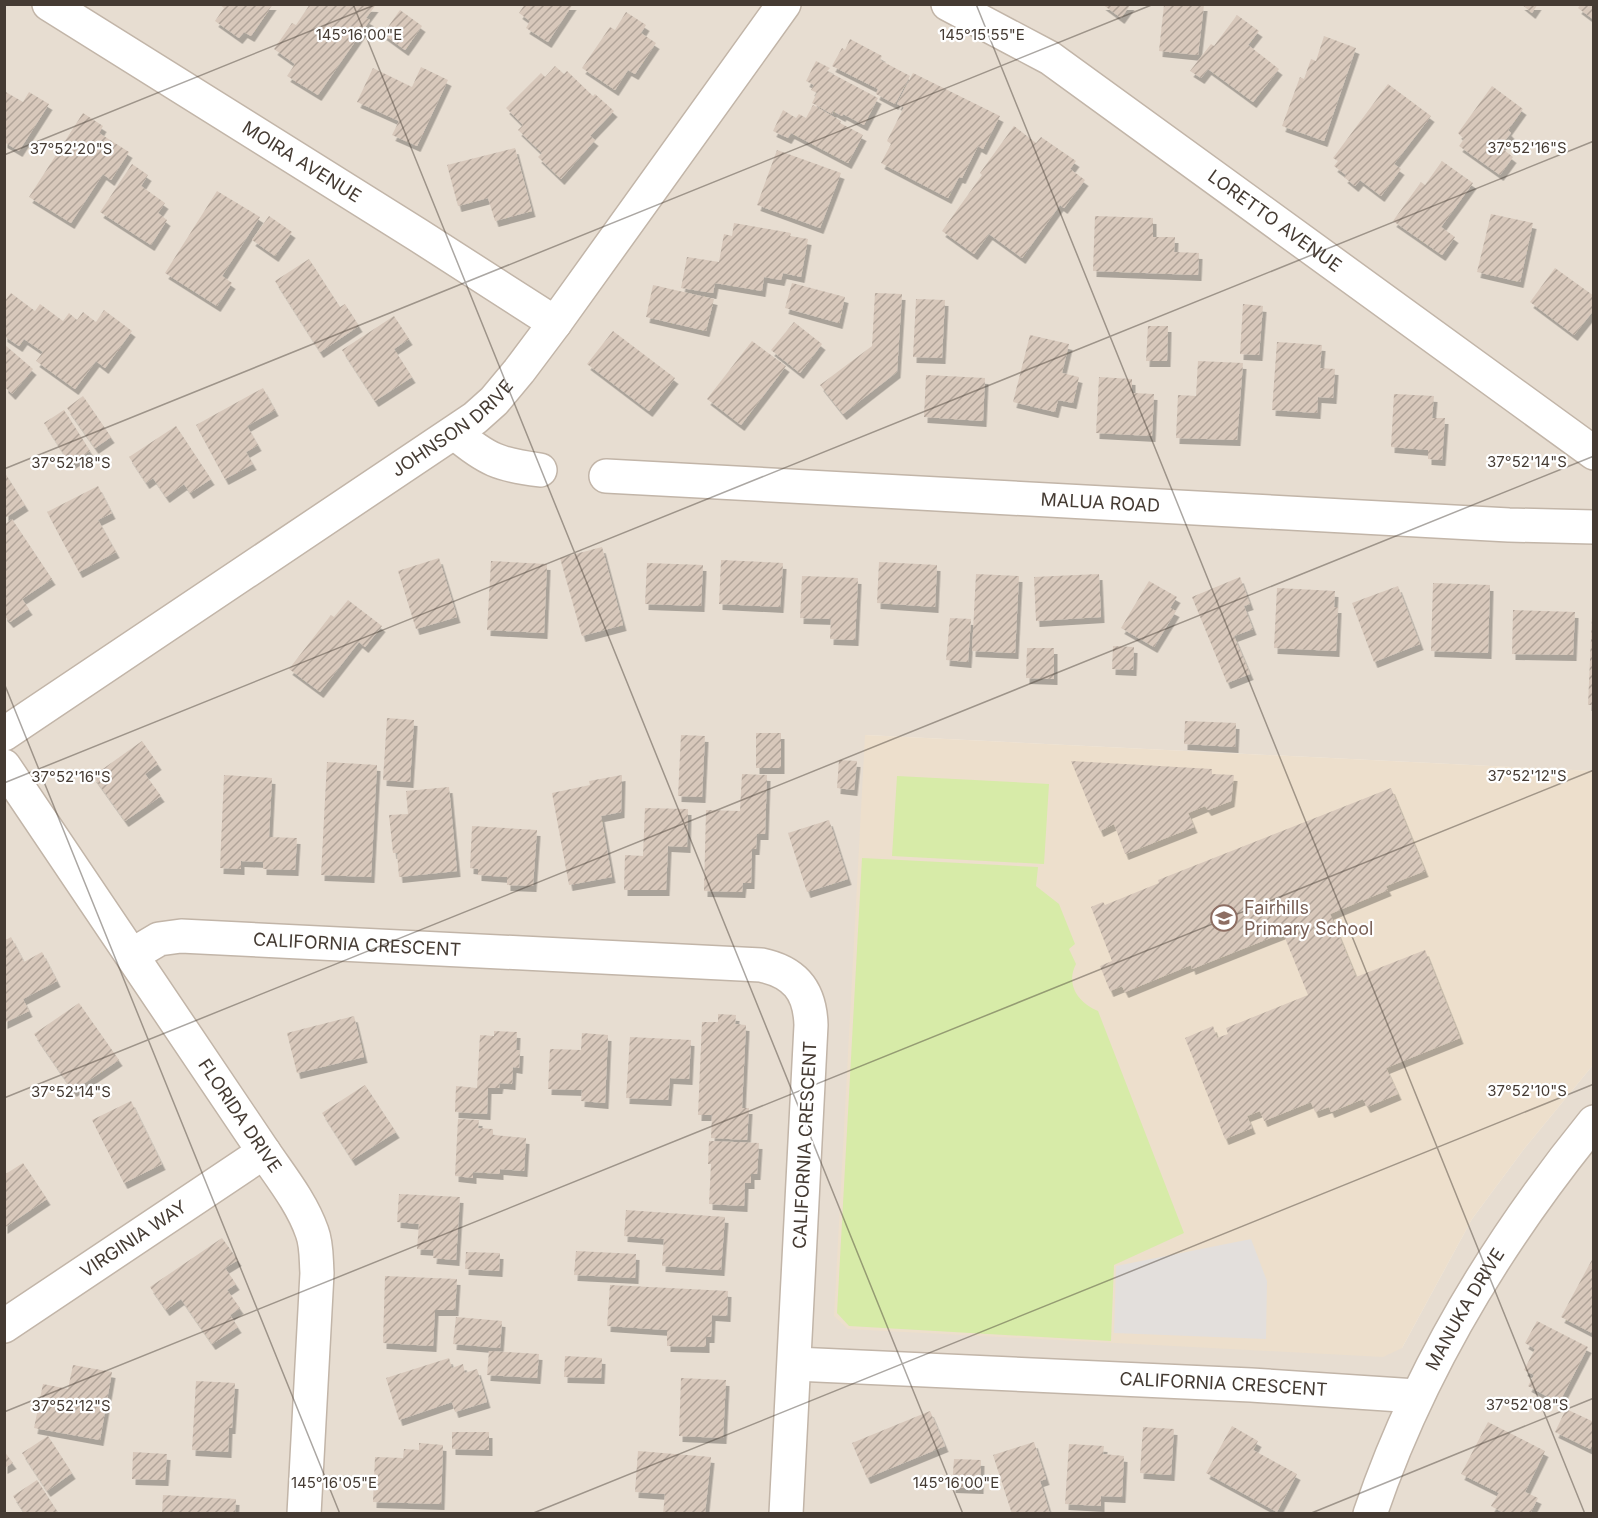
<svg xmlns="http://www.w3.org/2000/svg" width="1598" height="1518" font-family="Inter,sans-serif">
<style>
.residential{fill:#e7ddd1}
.education{fill:#eddfcc}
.pitch{fill:#d7eba8}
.parking{fill:#e3dfdc}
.building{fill:url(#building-hatch);filter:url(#shadow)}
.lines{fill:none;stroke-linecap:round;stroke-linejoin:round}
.street-casing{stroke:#c2b5a8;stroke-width:36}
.street{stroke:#fff;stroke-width:33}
.ticks{fill:none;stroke:#453b33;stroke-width:1.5;stroke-opacity:0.45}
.labels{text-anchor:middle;stroke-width:4.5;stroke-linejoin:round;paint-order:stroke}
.street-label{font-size:18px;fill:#453b33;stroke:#fff}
.education-label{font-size:18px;fill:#785e54;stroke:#fff;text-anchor:start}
.ticks-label{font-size:15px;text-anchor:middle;fill:#453b33;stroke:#fff;stroke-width:4.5;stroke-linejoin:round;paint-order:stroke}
</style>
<defs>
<pattern id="building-hatch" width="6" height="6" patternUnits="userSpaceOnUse" patternTransform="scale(1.5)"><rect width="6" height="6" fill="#d8c8bb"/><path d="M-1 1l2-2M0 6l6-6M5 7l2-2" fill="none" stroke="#b1a499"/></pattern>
<filter id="shadow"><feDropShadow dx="3.5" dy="6" stdDeviation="0" flood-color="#0004"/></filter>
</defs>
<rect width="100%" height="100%" fill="#f3ece3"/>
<!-- residential -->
<polygon class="residential" points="5,5 1593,5 1593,771 865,735 1402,1348 1472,1219 1524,1149 1593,1065 1593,1513 5,1514"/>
<!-- education -->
<polygon class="education" points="865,735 1593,771 1593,1065 1524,1149 1472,1219 1402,1348 1383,1357 848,1329 834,1316"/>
<!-- pitch -->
<g class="pitch">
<polygon points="897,776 1049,784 1044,864 892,856"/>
<path d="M862 858 1038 867 1036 886 1059 904 1075 944 1069 949 1076 964C1065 985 1079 1003 1098 1011L1184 1233 1114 1265 1111 1341 849 1326 837 1313Z"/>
</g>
<!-- parking -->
<polygon class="parking" points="1251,1239 1267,1281 1266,1339 1114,1333 1116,1266"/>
<!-- building -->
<g class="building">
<polygon points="219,4 273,4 251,36 244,32 239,38 215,21 224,8"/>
<polygon points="310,4 375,6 366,18 370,20 318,95 287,76 295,64 274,49 292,23 296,25"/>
<polygon points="525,4 573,4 548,42 526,28 530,21 519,13"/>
<polygon points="1102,4 1131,4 1121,18"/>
<polygon points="1521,4 1538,4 1532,13"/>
<polygon points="1581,4 1594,4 1594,20 1578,8"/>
<polygon points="1164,5 1204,5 1198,55 1159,51"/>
<polygon points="400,10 422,26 405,50 383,34"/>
<polygon points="626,12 646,25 641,33 656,43 635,74 628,70 615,90 582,68 610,27 615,30"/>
<polygon points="1237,15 1259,31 1248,45 1279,69 1253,102 1208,69 1201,78 1190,71 1211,44 1214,46"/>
<polygon points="1324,36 1356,48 1324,141 1282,126 1300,77 1304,79 1311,59 1316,61"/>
<polygon points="850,39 882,56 880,60 910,76 895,104 876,94 878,89 832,66 842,48 845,50"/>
<polygon points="816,61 830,68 827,71 878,98 864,125 843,114 842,116 833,111 832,114 812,103 817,93 811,90 814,85 806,81"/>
<polygon points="555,66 564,74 567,71 593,96 595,94 614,111 590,136 595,140 561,179 538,157 542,153 518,130 523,125 506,108 541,73 545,77"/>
<polygon points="421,67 448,80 417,146 392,135 399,121 357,102 373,68 412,87"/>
<polygon points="913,73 1000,116 983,149 978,146 962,178 959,177 948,198 881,163 891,144 887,141 904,107 897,104"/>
<polygon points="1388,84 1431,116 1394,164 1401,169 1381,196 1360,180 1355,186 1344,177 1346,175 1334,166 1338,161 1333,158"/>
<polygon points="1492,86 1523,109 1508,130 1511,133 1500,147 1513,157 1500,175 1459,146 1464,139 1458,133"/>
<polygon points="4,91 23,102 29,92 49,104 19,151 4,142"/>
<polygon points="813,105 841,121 840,123 863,135 848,163 791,133 788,138 773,131 783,110 796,118 799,114 806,118"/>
<polygon points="83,113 103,126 99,133 129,152 111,180 103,174 71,223 29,197"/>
<polygon points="1014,126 1036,143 1041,137 1076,161 1070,169 1085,180 1064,208 1060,205 1022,258 989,234 974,254 942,231 982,175 980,173"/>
<polygon points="515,148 532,211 495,221 488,198 458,206 447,165"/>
<polygon points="777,150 841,173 820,228 757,205"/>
<polygon points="1442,161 1473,183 1441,227 1455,237 1442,255 1393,221 1421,182 1425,185"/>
<polygon points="132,164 148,175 141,186 165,203 158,213 167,220 151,245 100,212"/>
<polygon points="217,191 260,217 222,276 232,283 217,306 165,273"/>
<polygon points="1491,214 1533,223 1520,282 1477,272"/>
<polygon points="269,216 292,232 275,256 252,240"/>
<polygon points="1095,216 1153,218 1153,237 1175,237 1174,252 1199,253 1198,275 1093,271"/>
<polygon points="734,223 791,233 790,236 808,239 801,277 783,273 781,280 764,277 762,291 715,283 713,293 681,288 687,257 719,262 724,234 732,236"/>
<polygon points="309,259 340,307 345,304 359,326 320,352 275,281"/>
<polygon points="1555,268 1594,296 1594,310 1574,335 1530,302"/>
<polygon points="792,283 845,297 839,323 785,308"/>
<polygon points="653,285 714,299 706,331 646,317"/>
<polygon points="11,293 35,311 40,304 63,321 69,313 77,320 83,312 96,322 104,310 132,331 105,368 96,361 75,389 36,361 43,352 24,339 19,346 4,336 4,302"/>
<polygon points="875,293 902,294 897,372 843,414 820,385 872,346"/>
<polygon points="916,299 945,300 942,358 913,357"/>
<polygon points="1243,304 1263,306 1259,355 1240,354"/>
<polygon points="394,316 409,339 394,349 412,377 375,401 342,350"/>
<polygon points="794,322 822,344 800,373 771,350"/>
<polygon points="1148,326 1168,326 1167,361 1146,361"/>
<polygon points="613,331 675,378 649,411 587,364"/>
<polygon points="1030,335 1069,344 1062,373 1079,377 1073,403 1058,400 1055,412 1013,402"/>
<polygon points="752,341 786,366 741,425 707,399"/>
<polygon points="1277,342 1322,345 1320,368 1335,369 1333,398 1318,397 1317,413 1272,410"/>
<polygon points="5,345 33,369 12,394 5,387"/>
<polygon points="1198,361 1243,363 1237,440 1176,438 1178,395 1196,396"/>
<polygon points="926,375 985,378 983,421 924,417"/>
<polygon points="1099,377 1132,379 1132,393 1154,394 1152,436 1096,433"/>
<polygon points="263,388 275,410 247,426 258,445 246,452 253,464 225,479 196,425"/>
<polygon points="1394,394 1434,396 1432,418 1445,418 1442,460 1428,459 1428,450 1391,447"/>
<polygon points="83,396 111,437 95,448 67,408"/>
<polygon points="64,410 90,451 70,464 44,423"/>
<polygon points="176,426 211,479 190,493 184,484 166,497 153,478 146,483 129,457"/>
<polygon points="5,473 25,505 5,518"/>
<polygon points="98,486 112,513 98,520 116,552 79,572 47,512"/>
<polygon points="12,519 52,579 22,599 29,609 10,622 4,615 4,525"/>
<polygon points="602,547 623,625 582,636 560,558"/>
<polygon points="439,558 457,617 416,629 398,571"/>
<polygon points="721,560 783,563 780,607 719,604"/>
<polygon points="491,561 547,564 544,633 487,630"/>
<polygon points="879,562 937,565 935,607 877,603"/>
<polygon points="647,563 703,565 701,606 645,604"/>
<polygon points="976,574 1019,576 1015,653 972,651"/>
<polygon points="1099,574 1101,617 1036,621 1034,577"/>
<polygon points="802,576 858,578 855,640 830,639 831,619 800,618"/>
<polygon points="1240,577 1250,604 1244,606 1253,629 1234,636 1250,674 1227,683 1192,597"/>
<polygon points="1149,581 1177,597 1170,608 1176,611 1154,647 1121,628"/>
<polygon points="1433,583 1490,585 1488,653 1431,651"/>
<polygon points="1398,586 1420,644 1374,662 1352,603"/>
<polygon points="1277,588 1335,591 1334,607 1338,607 1336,651 1274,648"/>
<polygon points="348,600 382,626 365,647 359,642 320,692 289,669 331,615 334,617"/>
<polygon points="1513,610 1575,612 1573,655 1512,654"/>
<polygon points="1592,615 1594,615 1594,705 1588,705"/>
<polygon points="950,618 971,619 968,662 946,660"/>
<polygon points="1113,646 1134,647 1133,670 1112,669"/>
<polygon points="1027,648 1054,648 1054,679 1026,678"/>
<polygon points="387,718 414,720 410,782 383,780"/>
<polygon points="1185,721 1236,723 1235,747 1184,744"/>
<rect x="756" y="733" width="25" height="35"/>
<polygon points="681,735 705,736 702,797 678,796"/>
<polygon points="142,741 158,764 145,774 161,796 125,821 93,776"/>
<polygon points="839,760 857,761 854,790 837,788"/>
<polygon points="1071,761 1212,769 1212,774 1234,775 1231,801 1208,810 1205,806 1188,813 1194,827 1125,854 1114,824 1100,831"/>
<polygon points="327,762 377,765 371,877 321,875"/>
<polygon points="742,774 767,775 765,834 757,834 756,849 752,849 751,883 743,883 742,892 704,891 706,810 740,811"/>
<polygon points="224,775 272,778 269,837 297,838 295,870 263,869 263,862 241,861 241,869 220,868"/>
<polygon points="622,775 621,812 601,816 612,877 569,885 552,793 590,785 589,781"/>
<polygon points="449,787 457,871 399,877 397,853 393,853 389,815 408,814 406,791"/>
<polygon points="1391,788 1425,871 1386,886 1388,890 1330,914 1356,977 1425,950 1460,1038 1386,1068 1398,1094 1367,1107 1363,1099 1331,1112 1329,1107 1315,1112 1311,1102 1264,1121 1260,1111 1247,1116 1252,1128 1225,1139 1185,1038 1213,1026 1217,1038 1228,1034 1226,1028 1308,995 1283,933 1192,969 1191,965 1125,992 1122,986 1110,991 1100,966 1112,961 1091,907 1103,902 1105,905 1159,883 1158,880"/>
<polygon points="645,808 688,809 687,847 668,846 666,890 624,890 625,855 643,856"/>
<polygon points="829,820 848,879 807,892 788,833"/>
<polygon points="472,826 537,830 533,886 507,885 507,877 478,875 478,869 470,868"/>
<polygon points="11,937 24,962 42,952 57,981 23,999 29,1011 4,1023 4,941"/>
<polygon points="79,1003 119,1060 73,1091 34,1034"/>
<polygon points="718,1014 736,1015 735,1024 746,1025 742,1108 749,1108 747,1140 711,1138 712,1115 698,1115 702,1022 718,1022"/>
<polygon points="354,1016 364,1057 297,1073 287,1033"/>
<polygon points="494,1031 517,1032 516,1050 520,1050 519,1068 513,1067 512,1084 500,1083 499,1088 488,1088 487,1114 455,1112 456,1086 477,1088 480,1035 494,1036"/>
<polygon points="582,1033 608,1035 605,1103 581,1101 582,1090 548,1089 550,1049 581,1050"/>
<polygon points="630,1037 691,1040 689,1079 670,1078 668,1100 626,1098"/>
<polygon points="365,1085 396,1132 352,1160 322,1113"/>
<polygon points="131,1101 162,1164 124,1183 92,1120"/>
<polygon points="458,1119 479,1120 478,1128 493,1129 493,1135 526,1138 524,1171 500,1169 500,1174 473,1172 473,1178 455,1176"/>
<polygon points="709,1141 759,1143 757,1174 751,1174 751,1183 745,1183 744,1206 709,1204 711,1164 708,1164"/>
<polygon points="23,1163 47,1199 4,1228 4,1175"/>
<polygon points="399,1194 460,1197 456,1260 433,1258 434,1250 417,1249 419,1224 397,1222"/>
<polygon points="626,1210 725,1217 721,1270 662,1266 664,1239 624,1236"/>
<polygon points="222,1238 238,1260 225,1268 236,1284 227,1290 240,1308 230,1315 238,1327 212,1344 181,1299 166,1310 150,1287"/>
<polygon points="576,1251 636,1254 635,1278 574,1275"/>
<polygon points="466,1252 500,1253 499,1271 465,1269"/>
<polygon points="1594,1256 1594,1334 1561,1317"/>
<polygon points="385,1276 457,1279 455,1310 435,1310 433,1346 383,1343"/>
<polygon points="610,1285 728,1291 727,1316 712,1315 711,1337 706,1337 706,1347 667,1346 667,1330 607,1326"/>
<polygon points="456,1317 502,1321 500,1348 453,1344"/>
<polygon points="1537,1321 1588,1347 1559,1403 1528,1386 1534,1375 1524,1370 1535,1349 1525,1343"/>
<polygon points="489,1351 539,1354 537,1378 487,1375"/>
<polygon points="565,1356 602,1358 601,1378 564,1377"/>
<polygon points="449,1358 452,1368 463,1364 465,1373 477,1369 487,1402 455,1412 452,1402 399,1420 386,1378"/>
<polygon points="73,1365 112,1372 100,1440 34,1428 43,1384 68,1389"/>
<polygon points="681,1378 726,1380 723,1438 679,1436"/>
<polygon points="196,1381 235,1383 232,1428 229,1428 228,1452 192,1450"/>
<polygon points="1566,1409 1594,1422 1594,1442 1590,1449 1555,1432"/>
<polygon points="930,1411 945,1446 867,1478 852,1443"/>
<polygon points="1488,1422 1545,1451 1525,1492 1538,1498 1530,1514 1505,1514 1491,1506 1499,1493 1461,1474"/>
<polygon points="1232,1426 1258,1441 1253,1450 1297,1474 1277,1512 1206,1473"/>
<polygon points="1143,1427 1174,1429 1171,1475 1140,1473"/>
<polygon points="452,1432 489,1432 489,1450 452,1449"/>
<polygon points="48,1436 72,1473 47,1491 22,1453"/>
<polygon points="1034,1442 1046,1479 1040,1481 1050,1514 1012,1514 993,1455"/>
<polygon points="419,1443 443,1445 441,1504 373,1502 375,1457 403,1458 404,1449 419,1450"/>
<polygon points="1069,1444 1104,1446 1103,1454 1124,1456 1122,1497 1101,1496 1101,1506 1065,1504"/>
<polygon points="4,1451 13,1463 4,1468"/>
<polygon points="638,1451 711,1457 705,1514 663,1514 665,1494 635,1492"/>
<polygon points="133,1452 167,1454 165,1480 132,1479"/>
<polygon points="954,1459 981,1460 980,1488 952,1487"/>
<polygon points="37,1480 57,1511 54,1514 25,1514 13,1496"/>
<polygon points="163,1495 236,1499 235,1514 162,1514"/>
</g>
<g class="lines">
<!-- street casing -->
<g class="street-casing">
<g id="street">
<path id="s1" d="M49 4 418 235 555 323"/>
<path id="s2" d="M948 4 1050 58 1594 453"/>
<path d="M455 433C487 460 500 465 540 470"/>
<path id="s3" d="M606 476 1509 525 1594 527"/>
<path id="s4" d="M4 734 475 418 494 401 519 371 555 323 784 4"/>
<path id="s5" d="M4 766 264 1152C281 1177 302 1203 312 1232 317 1245 316 1260 317 1273L304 1514"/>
<path id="s6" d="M132 955 159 939 181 936 761 965C795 972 810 991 811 1025L786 1514"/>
<path id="s7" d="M4 1326 264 1152"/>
<path id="s8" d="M795 1364 1251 1385 1416 1396"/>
<path id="s9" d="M1370 1514C1419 1369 1498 1240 1594 1122"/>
</g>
</g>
<!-- street -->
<use href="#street" class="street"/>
</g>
<!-- ticks -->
<path class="ticks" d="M353 4 963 1514M976 4 1585 1514M4 155 377 4M4 469 1154 4M4 683 340 1514M4 783 1594 141M4 1098 1594 456M4 1412 1594 770M531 1514 1594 1084M1309 1514 1594 1398"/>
<!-- icons -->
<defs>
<g id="school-ring" transform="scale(1.35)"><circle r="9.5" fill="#fff" stroke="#8d6e63" stroke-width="1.5"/><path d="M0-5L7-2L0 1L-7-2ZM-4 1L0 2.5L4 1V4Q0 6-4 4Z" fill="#8d6e63"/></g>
</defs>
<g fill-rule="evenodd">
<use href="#school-ring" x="1224" y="918"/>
</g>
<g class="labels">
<!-- street labels -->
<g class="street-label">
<text dy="6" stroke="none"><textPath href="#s1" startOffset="298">MOIRA AVENUE</textPath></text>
<text dy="6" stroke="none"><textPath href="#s2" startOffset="393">LORETTO AVENUE</textPath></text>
<text dy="6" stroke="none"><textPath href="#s4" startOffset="543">JOHNSON DRIVE</textPath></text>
<text dy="6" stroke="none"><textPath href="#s3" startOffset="495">MALUA ROAD</textPath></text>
<text dy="6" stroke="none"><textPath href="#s6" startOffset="230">CALIFORNIA CRESCENT</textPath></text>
<text dy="6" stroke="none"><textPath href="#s5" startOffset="422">FLORIDA DRIVE</textPath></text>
<text transform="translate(805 1145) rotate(-87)" y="6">CALIFORNIA CRESCENT</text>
<text dy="6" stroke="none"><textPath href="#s7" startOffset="156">VIRGINIA WAY</textPath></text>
<text dy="6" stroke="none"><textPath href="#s9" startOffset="226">MANUKA DRIVE</textPath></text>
<text dy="6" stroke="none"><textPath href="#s8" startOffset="429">CALIFORNIA CRESCENT</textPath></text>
</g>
<!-- education labels -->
<g class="education-label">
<text x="1244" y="914">Fairhills<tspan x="1244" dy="21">Primary School</tspan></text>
</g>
</g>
<g class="ticks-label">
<text x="359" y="40">145°16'00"E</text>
<text x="982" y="40">145°15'55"E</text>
<text x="1527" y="153">37°52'16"S</text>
<text x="71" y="154">37°52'20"S</text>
<text x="1527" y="467">37°52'14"S</text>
<text x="71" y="468">37°52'18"S</text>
<text x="1527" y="781">37°52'12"S</text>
<text x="71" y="782">37°52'16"S</text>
<text x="1527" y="1096">37°52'10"S</text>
<text x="71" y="1097">37°52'14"S</text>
<text x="1527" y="1410">37°52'08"S</text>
<text x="71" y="1411">37°52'12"S</text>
<text x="334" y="1488">145°16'05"E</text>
<text x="956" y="1488">145°16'00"E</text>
</g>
<!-- border -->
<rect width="1598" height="1518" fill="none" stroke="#453b33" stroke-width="12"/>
</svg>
